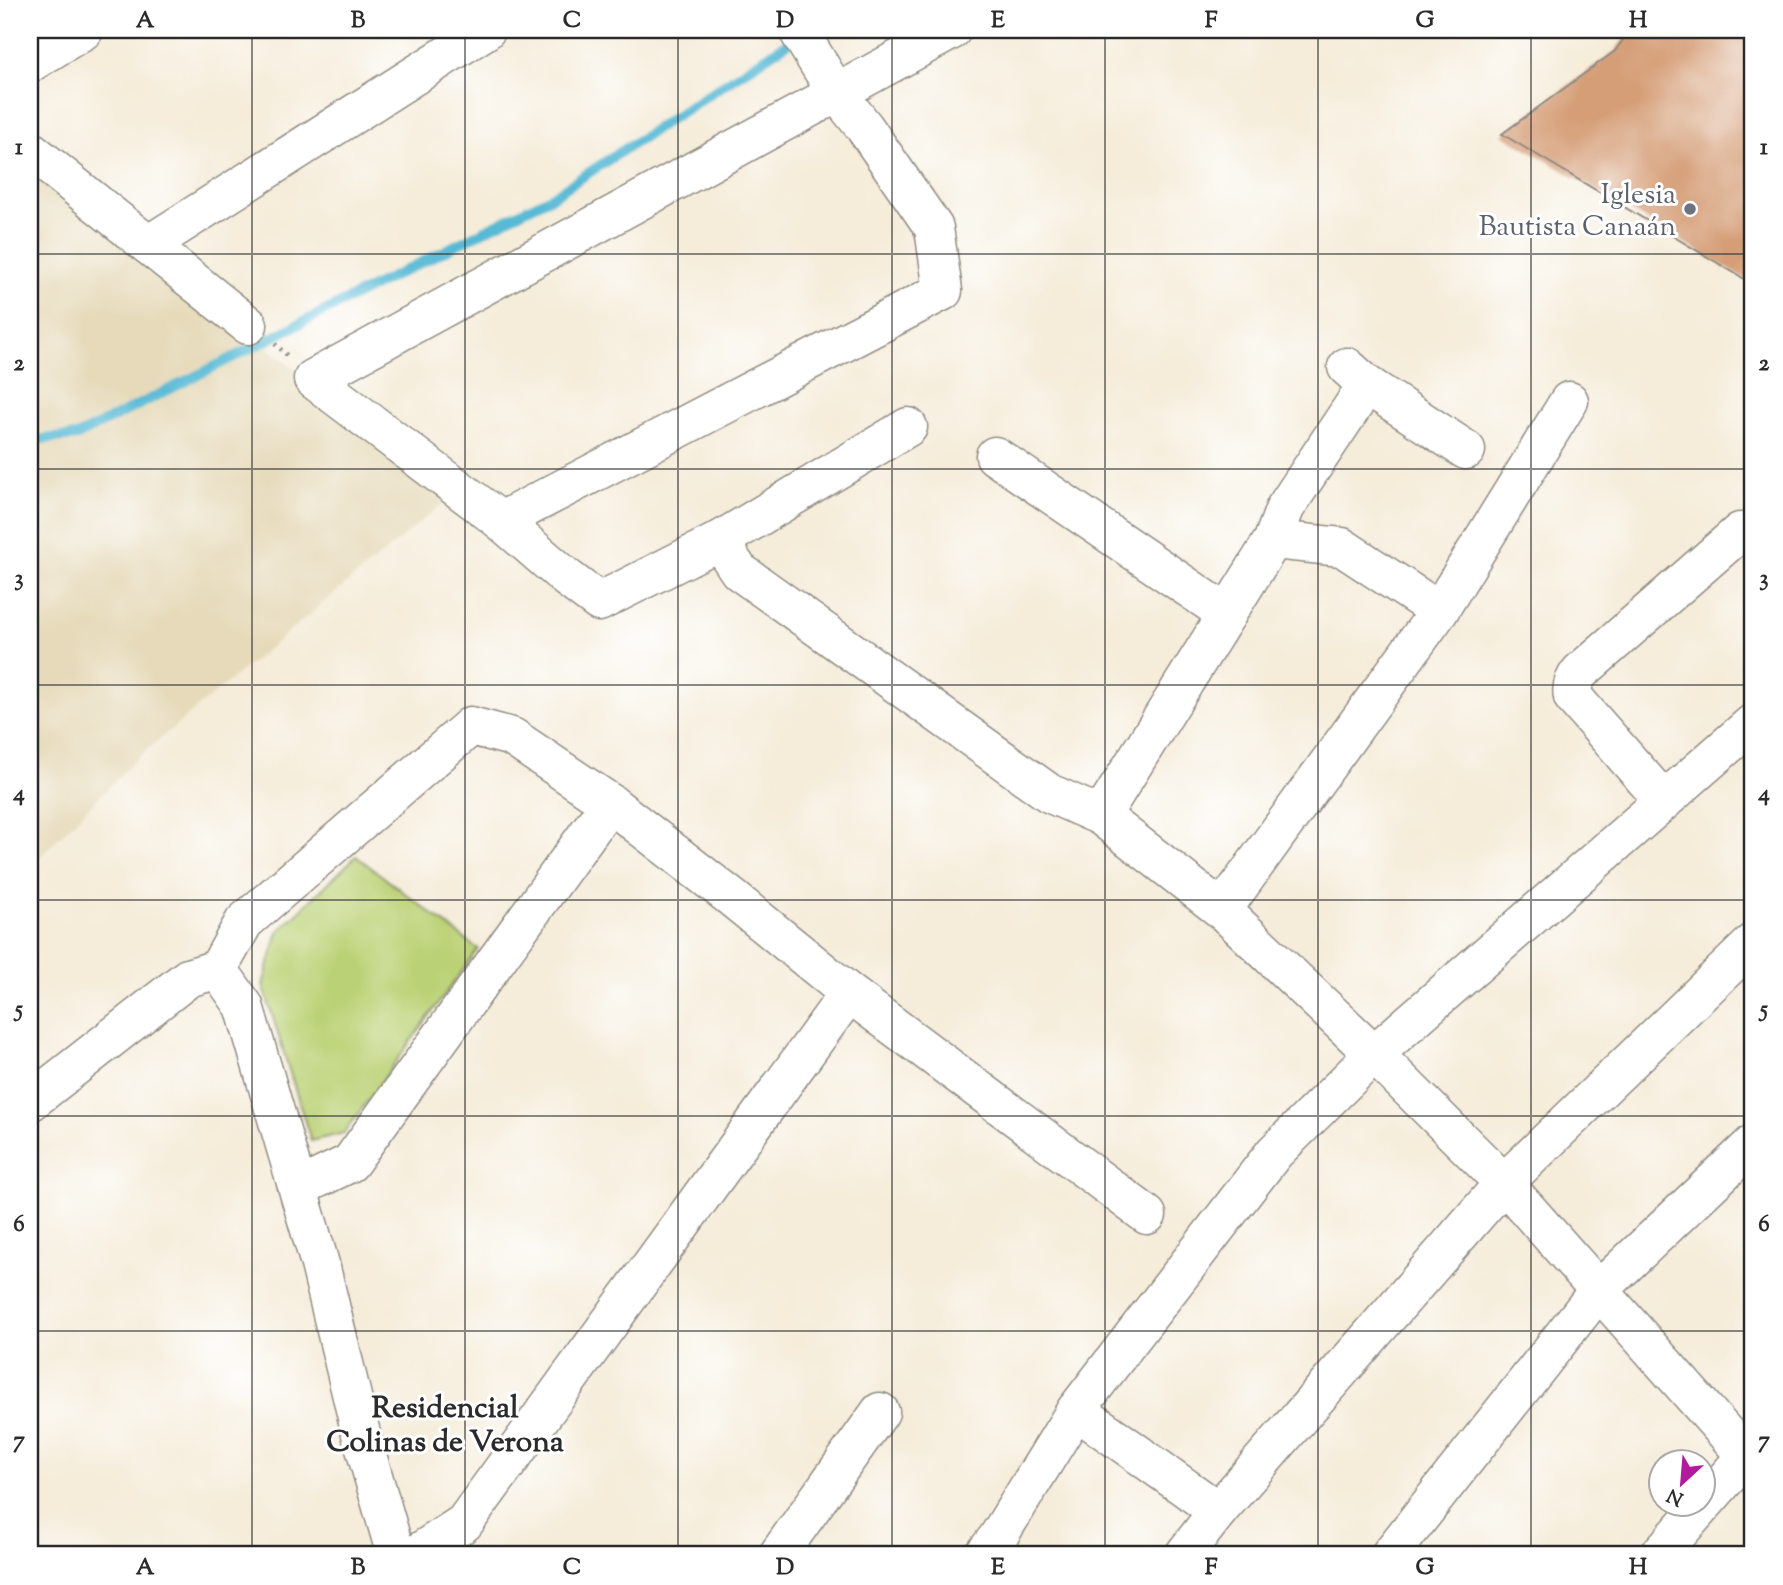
<svg xmlns="http://www.w3.org/2000/svg" width="1783" height="1585" font-family="'Sorts Mill Goudy',serif">
<style>
.built{fill:#e6daba}
.green{fill:#bbd175;stroke:#737e50;stroke-width:2}
.lines{fill:none;stroke-linecap:round;stroke-linejoin:round}
.stream{stroke:#56bad5;stroke-width:10}
.building{fill:#d59e77}
.minor-casing{stroke:#908c82;stroke-width:41}
.path{stroke:#908c82;stroke-width:4.5;stroke-dasharray:2 5;stroke-linecap:butt}
.minor{stroke:#fff;stroke-width:38}
.grid{fill:none;stroke:#2b2b2b;stroke-width:2;stroke-opacity:0.55}
.worship-dot{fill:#6b7280;stroke:#fff;stroke-width:2.5}
.labels{text-anchor:middle;stroke-width:6;stroke-linejoin:round;paint-order:stroke}
.worship-label{font-size:28px;fill:#5b616d;stroke:#fff;text-anchor:end}
.neighbourhood-label{font-size:30px;font-weight:bold;fill:#2b2b2b;stroke:#fff}
.neatline{fill:none;stroke:#2b2b2b;stroke-width:2.5}
.grid-label{font-size:23px;text-anchor:middle;font-weight:bold;fill:#2b2b2b}
</style>
<rect width="100%" height="100%" fill="#fff"/>
<filter id="ink" filterUnits="userSpaceOnUse"><feTurbulence type="fractalNoise" baseFrequency=".0143" numOctaves="2"/><feDisplacementMap in="SourceGraphic" scale="14" xChannelSelector="R" yChannelSelector="G"/><feConvolveMatrix kernelMatrix="1 2 1 2 8 2 1 2 1" color-interpolation-filters="sRGB"/></filter>
<filter id="wash" filterUnits="userSpaceOnUse"><feTurbulence type="fractalNoise" baseFrequency=".00686" numOctaves="4" result="noise"/><feDisplacementMap in="SourceGraphic" scale="28" xChannelSelector="R" yChannelSelector="G"/><feGaussianBlur stdDeviation="1.57" result="paint"/><feColorMatrix in="noise" values="0 0 0 0 0 0 0 0 0 0 0 0 0 0 0 0 0 1.4 0 .05"/><feComposite in="paint" operator="in"/></filter>
<g filter="url(#wash)">
<rect width="100%" height="100%" fill="#f5ecd9"/>
<!-- built -->
<polygon class="built" points="30,158 453,495 139,756 30,867"/>
<!-- green -->
<polygon class="green" points="356,856 478,949 344,1133 311,1141 263,985 278,932"/>
<g class="lines">
<!-- stream -->
<polyline class="stream" points="30,440 77,436 553,196 795,38"/>
</g>
<g id="blocks">
<!-- building -->
<polygon class="building" points="1630,30 1753,30 1753,284 1502,134 1615,51"/>
</g>
</g>
<g filter="url(#ink)">
<use href="#blocks" fill-opacity="0" stroke="#908c82" stroke-width="2"/>
<g class="lines">
<!-- minor casing -->
<g class="minor-casing">
<g id="minor">
<polyline points="30,63 84,30"/>
<polyline points="30,150 248,325"/>
<polyline points="148,245 486,30"/>
<polyline points="1347,367 1367,385 1466,450"/>
<polyline points="1367,385 1285,508 1273,540 1101,816 1222,910 1374,1054 1504,1183 1746,1456"/>
<polyline points="908,427 719,541 599,602 567,578 501,521 313,379 952,30"/>
<polyline points="995,456 1227,614"/>
<polyline points="501,521 943,291 934,228 865,128 836,92 798,30"/>
<polyline points="1273,540 1342,547 1439,611"/>
<polyline points="719,541 739,571 1049,793 1101,816"/>
<path d="M1664 801 1573 697C1571 687 1574 679 1580 672L1740 532H1753"/>
<polyline points="1222,910 1439,611 1569,401"/>
<polyline points="218,969 244,1006 320,1264 362,1438 396,1555"/>
<polyline points="30,1102 188,978 218,969 244,922 471,726 512,737 610,803 731,897 849,993 1147,1215"/>
<polyline points="298,1188 350,1163 610,803"/>
<polyline points="1076,1410 1218,1511"/>
<polyline points="415,1555 464,1523 849,993"/>
<polyline points="778,1555 880,1412"/>
<polyline points="984,1555 998,1537 1076,1410 1274,1153 1374,1054 1753,723"/>
<polyline points="1184,1555 1218,1511 1504,1183 1753,943"/>
<polyline points="1390,1555 1599,1290 1753,1144"/>
<polyline points="1659,1555 1746,1456 1753,1450"/>
</g>
</g>
<!-- path -->
<polyline class="path" points="275,344 289,357"/>
<!-- minor -->
<use href="#minor" class="minor"/>
</g>
</g>
<!-- grid -->
<path class="grid" d="M252 30V1555M465 30V1555M678 30V1555M892 30V1555M1105 30V1555M1318 30V1555M1531 30V1555M30 254H1753M30 469H1753M30 685H1753M30 900H1753M30 1116H1753M30 1331H1753"/>
<!-- markers -->
<circle class="worship-dot" cx="1690" cy="209" r="7"/>
<g class="labels">
<!-- worship labels -->
<g class="worship-label">
<text x="1676" y="203">Iglesia<tspan x="1676" dy="32">Bautista Canaán</tspan></text>
</g>
<!-- neighbourhood labels -->
<g class="neighbourhood-label">
<text x="445" y="1417">Residencial<tspan x="445" dy="34">Colinas de Verona</tspan></text>
</g>
</g>
<!-- margin -->
<rect width="1783" height="1585" fill="none" stroke="#fff" stroke-width="77"/>
<!-- north arrow -->
<g transform="translate(1682 1483) rotate(206)"><circle r="33" fill="#ffffff" stroke="#aaaaaa" stroke-width="2"/>
<path d="M0-5L12 26L0 18L-12 26Z" fill="#b5179e"/>
<text y="-10" font-size="19" font-weight="bold" text-anchor="middle" fill="#2b2b2b">N</text>
</g>
<rect x="38" y="38" width="1706" height="1508" class="neatline"/>
<g class="grid-label">
<text x="145" y="27">A</text>
<text x="358" y="27">B</text>
<text x="572" y="27">C</text>
<text x="785" y="27">D</text>
<text x="998" y="27">E</text>
<text x="1211" y="27">F</text>
<text x="1425" y="27">G</text>
<text x="1638" y="27">H</text>
<text x="19" y="154">1</text>
<text x="1764" y="154">1</text>
<text x="19" y="370">2</text>
<text x="1764" y="370">2</text>
<text x="19" y="585">3</text>
<text x="1764" y="585">3</text>
<text x="19" y="800">4</text>
<text x="1764" y="800">4</text>
<text x="19" y="1016">5</text>
<text x="1764" y="1016">5</text>
<text x="19" y="1231">6</text>
<text x="1764" y="1231">6</text>
<text x="19" y="1447">7</text>
<text x="1764" y="1447">7</text>
<text x="145" y="1574">A</text>
<text x="358" y="1574">B</text>
<text x="572" y="1574">C</text>
<text x="785" y="1574">D</text>
<text x="998" y="1574">E</text>
<text x="1211" y="1574">F</text>
<text x="1425" y="1574">G</text>
<text x="1638" y="1574">H</text>
</g>
</svg>
